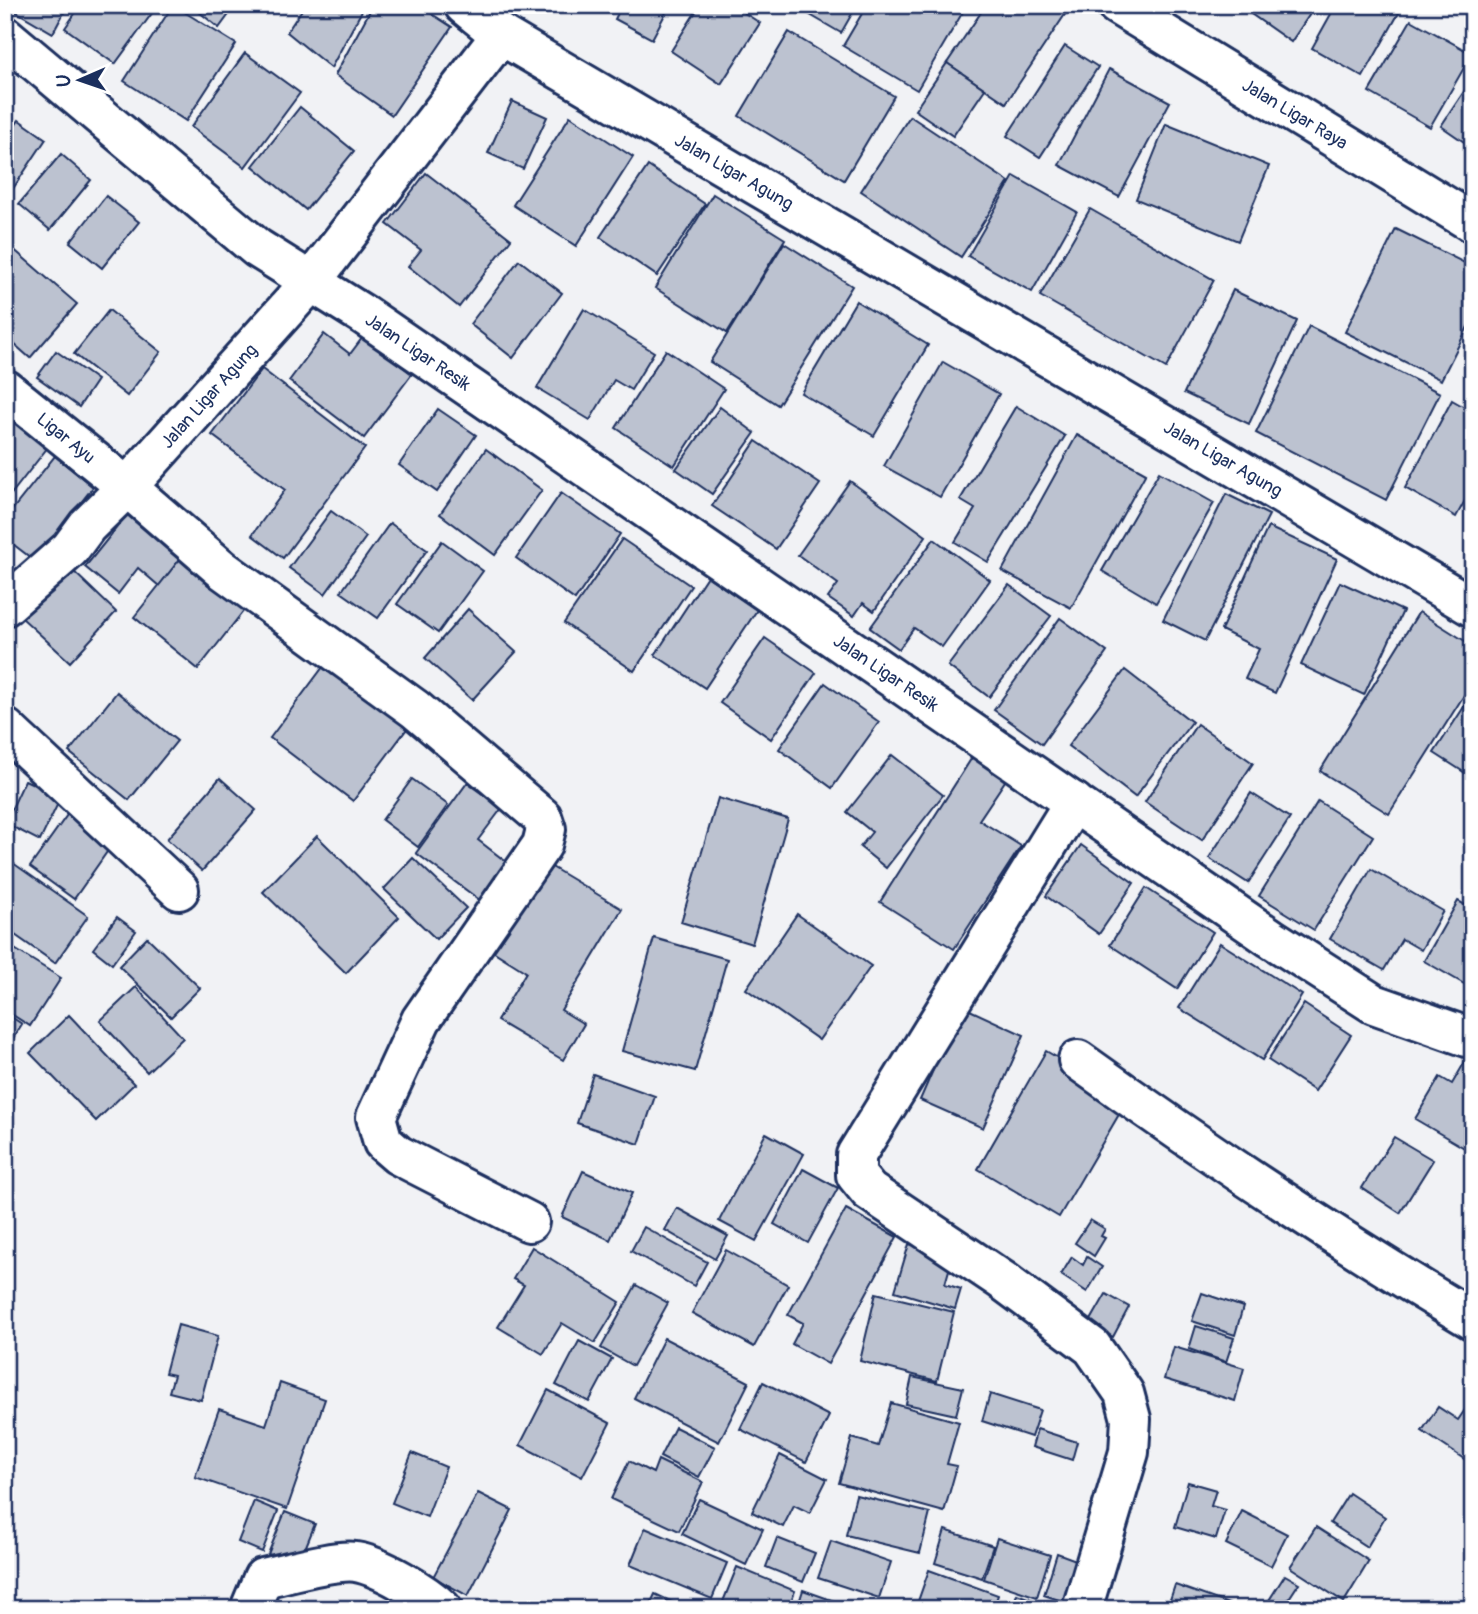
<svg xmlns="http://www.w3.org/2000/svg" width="1478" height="1614" font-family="Pangolin,sans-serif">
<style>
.building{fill:#bcc2d0;stroke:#1b2f5e;stroke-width:2}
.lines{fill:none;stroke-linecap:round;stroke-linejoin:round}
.minor-casing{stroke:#1b2f5e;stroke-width:44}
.minor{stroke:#fff;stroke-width:38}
.labels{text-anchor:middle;stroke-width:7;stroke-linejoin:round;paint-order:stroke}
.street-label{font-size:18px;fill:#1b2f5e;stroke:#fff}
</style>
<rect width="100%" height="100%" fill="#f1f2f5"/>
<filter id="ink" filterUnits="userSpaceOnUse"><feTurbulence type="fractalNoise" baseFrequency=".0143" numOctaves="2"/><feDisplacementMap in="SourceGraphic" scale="14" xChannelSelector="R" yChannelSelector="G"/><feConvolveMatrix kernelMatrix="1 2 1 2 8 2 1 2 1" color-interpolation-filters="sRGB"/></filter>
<g filter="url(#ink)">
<!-- building -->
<g class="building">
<polygon points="5,5 68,5 53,33"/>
<polygon points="81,5 158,5 115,64 65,28"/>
<polygon points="173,5 236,44 186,121 124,81"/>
<polygon points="202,5 236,5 219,28 198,11"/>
<polygon points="305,5 365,5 331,68 287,32"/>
<polygon points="373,5 418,5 452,27 392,115 335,75"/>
<polygon points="622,5 670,5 652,39 615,19"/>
<polygon points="700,5 732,5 760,23 721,84 671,51"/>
<polygon points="793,5 857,5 841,33"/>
<polygon points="867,5 967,5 917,90 843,46"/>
<polygon points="986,5 1055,5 1066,13 1006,103 947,63"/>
<polygon points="1238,5 1316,5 1291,42"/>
<polygon points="1336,5 1390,5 1400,11 1363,77 1312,48"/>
<polygon points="1411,20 1472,54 1430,127 1369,92"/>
<polygon points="789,32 894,96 844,180 739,116"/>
<polygon points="1065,46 1098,67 1040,157 1007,136"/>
<polygon points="245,53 300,93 245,167 191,127"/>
<polygon points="947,63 985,89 953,136 915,110"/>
<polygon points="1109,69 1170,102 1119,197 1059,165"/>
<polygon points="1473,78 1473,148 1441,126"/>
<polygon points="512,101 547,117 523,169 488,153"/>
<polygon points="300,107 354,151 306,210 253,166"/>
<polygon points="570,116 633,157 576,246 513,205"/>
<polygon points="910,116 1009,182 961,257 861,191"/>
<polygon points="19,120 46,139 8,196 5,194 5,140"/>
<polygon points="1166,124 1269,166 1238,241 1136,199"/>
<polygon points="61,154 91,180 50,230 19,204"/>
<polygon points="648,166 705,204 657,276 600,237"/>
<polygon points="426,173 511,239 459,307 408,266 421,250 387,224"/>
<polygon points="1014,176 1077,212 1032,292 968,256"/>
<polygon points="713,194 785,239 727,333 655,288"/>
<polygon points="106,196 139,222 102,268 70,242"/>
<polygon points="1090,209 1214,280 1166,368 1040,296"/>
<polygon points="1396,229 1473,267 1473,317 1441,380 1345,332"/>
<polygon points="784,243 852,286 778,405 710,362"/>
<polygon points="11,247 77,304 30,358 5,336 5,253"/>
<polygon points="519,260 562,293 513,358 470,324"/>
<polygon points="1233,290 1297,321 1249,424 1184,393"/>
<polygon points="856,301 928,345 874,436 801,393"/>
<polygon points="584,309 654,352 631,390 614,380 590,420 537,388"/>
<polygon points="109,310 161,352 127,396 74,354"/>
<polygon points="1309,326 1440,393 1386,500 1256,433"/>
<polygon points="324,334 350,354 363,337 412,374 364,438 289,381"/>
<polygon points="666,350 724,389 674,466 616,428"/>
<polygon points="56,351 97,380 79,407 37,377"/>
<polygon points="943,362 999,394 940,497 884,466"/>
<polygon points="262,369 365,448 283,558 252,535 285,490 212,435"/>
<polygon points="1452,400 1473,412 1473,486 1456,517 1405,488"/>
<polygon points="1016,406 1065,436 988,562 955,542 975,509 960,500"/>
<polygon points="720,407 755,433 712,494 676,469"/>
<polygon points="438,409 476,435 437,492 399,465"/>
<polygon points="12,418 48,447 5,502 5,427"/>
<polygon points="1077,435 1146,473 1071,608 1002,571"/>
<polygon points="756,441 820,484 776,549 712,506"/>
<polygon points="486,449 542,490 495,555 440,514"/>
<polygon points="55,456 93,487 35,561 5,538 5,519"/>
<polygon points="1159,472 1214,503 1156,603 1102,571"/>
<polygon points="850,481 926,536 874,611 863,603 854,616 828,598 838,584 798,555"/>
<polygon points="561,493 620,534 575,600 516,558"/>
<polygon points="1226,494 1269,515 1205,641 1163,620"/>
<polygon points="134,506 188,549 159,586 138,568 118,594 85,567"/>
<polygon points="331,511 366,537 325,594 289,568"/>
<polygon points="390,523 427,550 378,618 341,592"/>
<polygon points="1268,527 1337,559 1275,693 1245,679 1259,649 1221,630"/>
<polygon points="622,539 691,586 634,671 564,623"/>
<polygon points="934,539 990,580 942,647 914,628 899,649 870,628"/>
<polygon points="442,541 483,571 438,633 397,604"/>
<polygon points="188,549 252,600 198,669 134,617"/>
<polygon points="69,567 116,612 70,662 22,618"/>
<polygon points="707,576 757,610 705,688 655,655"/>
<polygon points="1340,582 1403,611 1364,695 1301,665"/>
<polygon points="1009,585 1051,616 989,697 948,666"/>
<polygon points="468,609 516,652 472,700 425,658"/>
<polygon points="1419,612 1473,646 1473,681 1389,814 1320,771"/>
<polygon points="1060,618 1107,652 1042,744 994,710"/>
<polygon points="765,638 816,673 771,739 720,703"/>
<polygon points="332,655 415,718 353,801 270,738"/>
<polygon points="1125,670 1192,722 1135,797 1068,746"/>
<polygon points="825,683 879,722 832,788 779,749"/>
<polygon points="117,692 177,741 129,800 69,752"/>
<polygon points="1473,693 1473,778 1434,753"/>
<polygon points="1197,724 1253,763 1202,840 1145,802"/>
<polygon points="892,755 943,795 886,868 860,847 872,832 847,812"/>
<polygon points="973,756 1007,778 979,820 1021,846 954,949 880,902"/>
<polygon points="220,778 256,810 202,871 167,839"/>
<polygon points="412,779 448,805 418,847 382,820"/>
<polygon points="25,780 61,797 40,841 5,823"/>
<polygon points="467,783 502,808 478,840 509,864 481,901 416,853"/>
<polygon points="1251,793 1290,818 1248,883 1209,858"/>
<polygon points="718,798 788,819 752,944 681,922"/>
<polygon points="1318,801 1373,836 1314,930 1259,896"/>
<polygon points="72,808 116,839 74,899 30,867"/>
<polygon points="317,836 399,917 346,973 263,892"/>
<polygon points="1081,845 1134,883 1099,934 1046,896"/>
<polygon points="413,858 466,908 436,939 384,889"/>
<polygon points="540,860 622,909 561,1010 584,1024 563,1060 497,1021 526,972 488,948"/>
<polygon points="13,863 88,916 55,963 5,928 5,874"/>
<polygon points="1371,869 1443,911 1421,950 1402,939 1384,970 1330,939"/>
<polygon points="1146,888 1213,932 1177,989 1110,945"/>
<polygon points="1458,901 1473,909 1473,989 1424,961"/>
<polygon points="797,914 871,966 819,1040 746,989"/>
<polygon points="117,917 136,931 112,964 93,949"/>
<polygon points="147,937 200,988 171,1017 119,966"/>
<polygon points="654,938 727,959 695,1071 622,1051"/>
<polygon points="5,943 61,978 30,1026 5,1010"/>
<polygon points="1220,943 1302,995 1262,1060 1179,1008"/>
<polygon points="136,987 183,1038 147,1072 100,1021"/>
<polygon points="1304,1004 1351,1035 1315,1091 1268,1060"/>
<polygon points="961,1006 1024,1035 983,1128 920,1100"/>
<polygon points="5,1013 22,1024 5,1051"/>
<polygon points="69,1015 134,1084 96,1121 30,1053"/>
<polygon points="1046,1051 1128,1099 1059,1217 978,1169"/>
<polygon points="1466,1060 1473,1064 1473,1153 1415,1119 1440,1077 1452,1084"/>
<polygon points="593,1074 655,1096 639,1144 577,1123"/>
<polygon points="766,1133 804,1154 756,1241 719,1221"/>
<polygon points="1394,1137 1433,1160 1400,1213 1362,1188"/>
<polygon points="803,1169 838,1188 808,1243 774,1224"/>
<polygon points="583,1171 632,1193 610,1240 562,1217"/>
<polygon points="677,1208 728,1236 715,1259 665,1230"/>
<polygon points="846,1209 897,1237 828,1364 792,1344 803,1323 788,1315"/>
<polygon points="1090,1220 1105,1229 1101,1236 1105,1238 1094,1256 1075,1243"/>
<polygon points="644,1227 707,1262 694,1286 631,1251"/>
<polygon points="909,1244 953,1256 945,1284 961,1289 955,1309 895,1291"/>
<polygon points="532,1247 620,1302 595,1343 562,1323 543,1354 498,1327 524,1285 513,1279"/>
<polygon points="726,1250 788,1285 754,1347 692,1313"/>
<polygon points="1072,1257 1083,1265 1087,1257 1102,1267 1087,1292 1061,1275"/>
<polygon points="636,1285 668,1303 633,1366 601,1348"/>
<polygon points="876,1293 954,1312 937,1381 860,1361"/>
<polygon points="1202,1293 1243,1307 1235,1335 1192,1321"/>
<polygon points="1106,1294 1129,1307 1113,1337 1090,1322"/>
<polygon points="178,1325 218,1336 201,1400 169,1392 174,1375 165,1373"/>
<polygon points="1196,1326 1234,1338 1226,1362 1189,1349"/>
<polygon points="664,1338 749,1382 719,1442 634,1398"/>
<polygon points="579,1341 612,1359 589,1402 556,1385"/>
<polygon points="1174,1347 1244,1368 1235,1401 1164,1379"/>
<polygon points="912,1377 963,1388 956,1415 906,1404"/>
<polygon points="763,1382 829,1416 806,1462 740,1429"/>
<polygon points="280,1383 325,1399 287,1509 195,1477 219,1409 266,1425"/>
<polygon points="548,1390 610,1423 582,1477 520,1445"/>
<polygon points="990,1394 1040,1410 1031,1437 982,1421"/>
<polygon points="1473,1398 1473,1465 1422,1431 1438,1407 1458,1420"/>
<polygon points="891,1403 959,1422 947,1464 957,1466 944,1512 839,1483 852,1438 878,1446"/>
<polygon points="675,1427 715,1447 699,1477 660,1457"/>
<polygon points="1037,1429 1077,1442 1072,1460 1032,1447"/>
<polygon points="412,1453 446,1467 427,1517 392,1503"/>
<polygon points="780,1455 827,1479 810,1513 794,1505 783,1527 752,1512"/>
<polygon points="658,1460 703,1482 679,1531 611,1499 629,1461 653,1473"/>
<polygon points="1188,1482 1216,1490 1211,1506 1225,1510 1216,1539 1175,1527"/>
<polygon points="478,1493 512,1510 468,1596 433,1577"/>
<polygon points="1349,1493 1385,1517 1367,1547 1330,1523"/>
<polygon points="856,1495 930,1513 920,1553 846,1535"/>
<polygon points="699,1499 763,1529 746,1565 682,1534"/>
<polygon points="254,1501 278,1511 262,1552 238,1542"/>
<polygon points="1242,1511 1287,1534 1271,1566 1226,1544"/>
<polygon points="285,1512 315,1524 298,1566 268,1554"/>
<polygon points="1316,1527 1369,1561 1344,1602 1290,1567"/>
<polygon points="645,1528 727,1563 712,1599 630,1565"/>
<polygon points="945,1530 993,1546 982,1578 935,1563"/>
<polygon points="777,1538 815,1553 803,1582 766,1567"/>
<polygon points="997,1538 1050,1555 1037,1597 984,1579"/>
<polygon points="831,1541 891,1562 879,1598 818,1578"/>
<polygon points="1057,1553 1087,1564 1074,1605 1044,1595"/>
<polygon points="737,1567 795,1591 788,1609 720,1609"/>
<polygon points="929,1570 998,1595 993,1609 931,1609 917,1604"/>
<polygon points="1285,1575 1299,1583 1282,1609 1272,1609 1266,1605"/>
<polygon points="1175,1585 1229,1604 1227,1609 1167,1609"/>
<polygon points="803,1590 857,1609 797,1609"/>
<polygon points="655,1594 687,1609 648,1609"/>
<polygon points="1017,1594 1057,1609 1012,1609"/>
</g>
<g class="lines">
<!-- minor casing -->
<g class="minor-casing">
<g id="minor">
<polyline points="464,5 501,35"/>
<polyline points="1117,5 1473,223"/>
<polyline points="5,36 257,248 364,315 1271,938 1374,1004 1473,1039"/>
<polyline points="5,389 127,487 223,570 415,709 542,817 546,829 542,845 421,1020 376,1117 383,1142 398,1155 529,1222"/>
<polyline points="5,606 70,549 87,526 127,487 310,283 501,35 1473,607"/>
<polyline points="5,728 179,890"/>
<polyline points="1074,802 856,1155 856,1175 869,1191 1002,1280 1092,1347 1124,1393 1131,1419 1129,1452 1082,1609"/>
<path d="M1078 1060C1206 1152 1338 1240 1473 1320"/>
<path d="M250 1609 263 1578C287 1573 334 1559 356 1562 380 1566 424 1592 442 1609"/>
</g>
</g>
<!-- minor -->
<use href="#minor" class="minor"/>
</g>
</g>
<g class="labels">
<!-- street labels -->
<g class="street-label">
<text transform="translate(1295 114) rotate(31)" y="6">Jalan Ligar Raya</text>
<text transform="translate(734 172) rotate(30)" y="6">Jalan Ligar Agung</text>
<text transform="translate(418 352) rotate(34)" y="6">Jalan Ligar Resik</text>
<text transform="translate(209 396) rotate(-48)" y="6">Jalan Ligar Agung</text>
<text transform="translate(66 438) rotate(39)" y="6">Ligar Ayu</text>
<text transform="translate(1223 459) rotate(30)" y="6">Jalan Ligar Agung</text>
<text transform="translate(886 673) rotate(34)" y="6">Jalan Ligar Resik</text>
</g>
</g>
<!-- margin -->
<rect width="1478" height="1614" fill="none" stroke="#fff" stroke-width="28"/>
<rect x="14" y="14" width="1450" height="1586" fill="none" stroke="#1b2f5e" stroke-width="2.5" filter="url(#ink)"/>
<!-- north arrow -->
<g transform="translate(80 80) rotate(268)" stroke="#ffffff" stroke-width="5" paint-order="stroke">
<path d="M0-5L12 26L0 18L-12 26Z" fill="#1b2f5e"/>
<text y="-10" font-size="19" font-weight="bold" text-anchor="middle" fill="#1b2f5e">U</text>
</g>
</svg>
